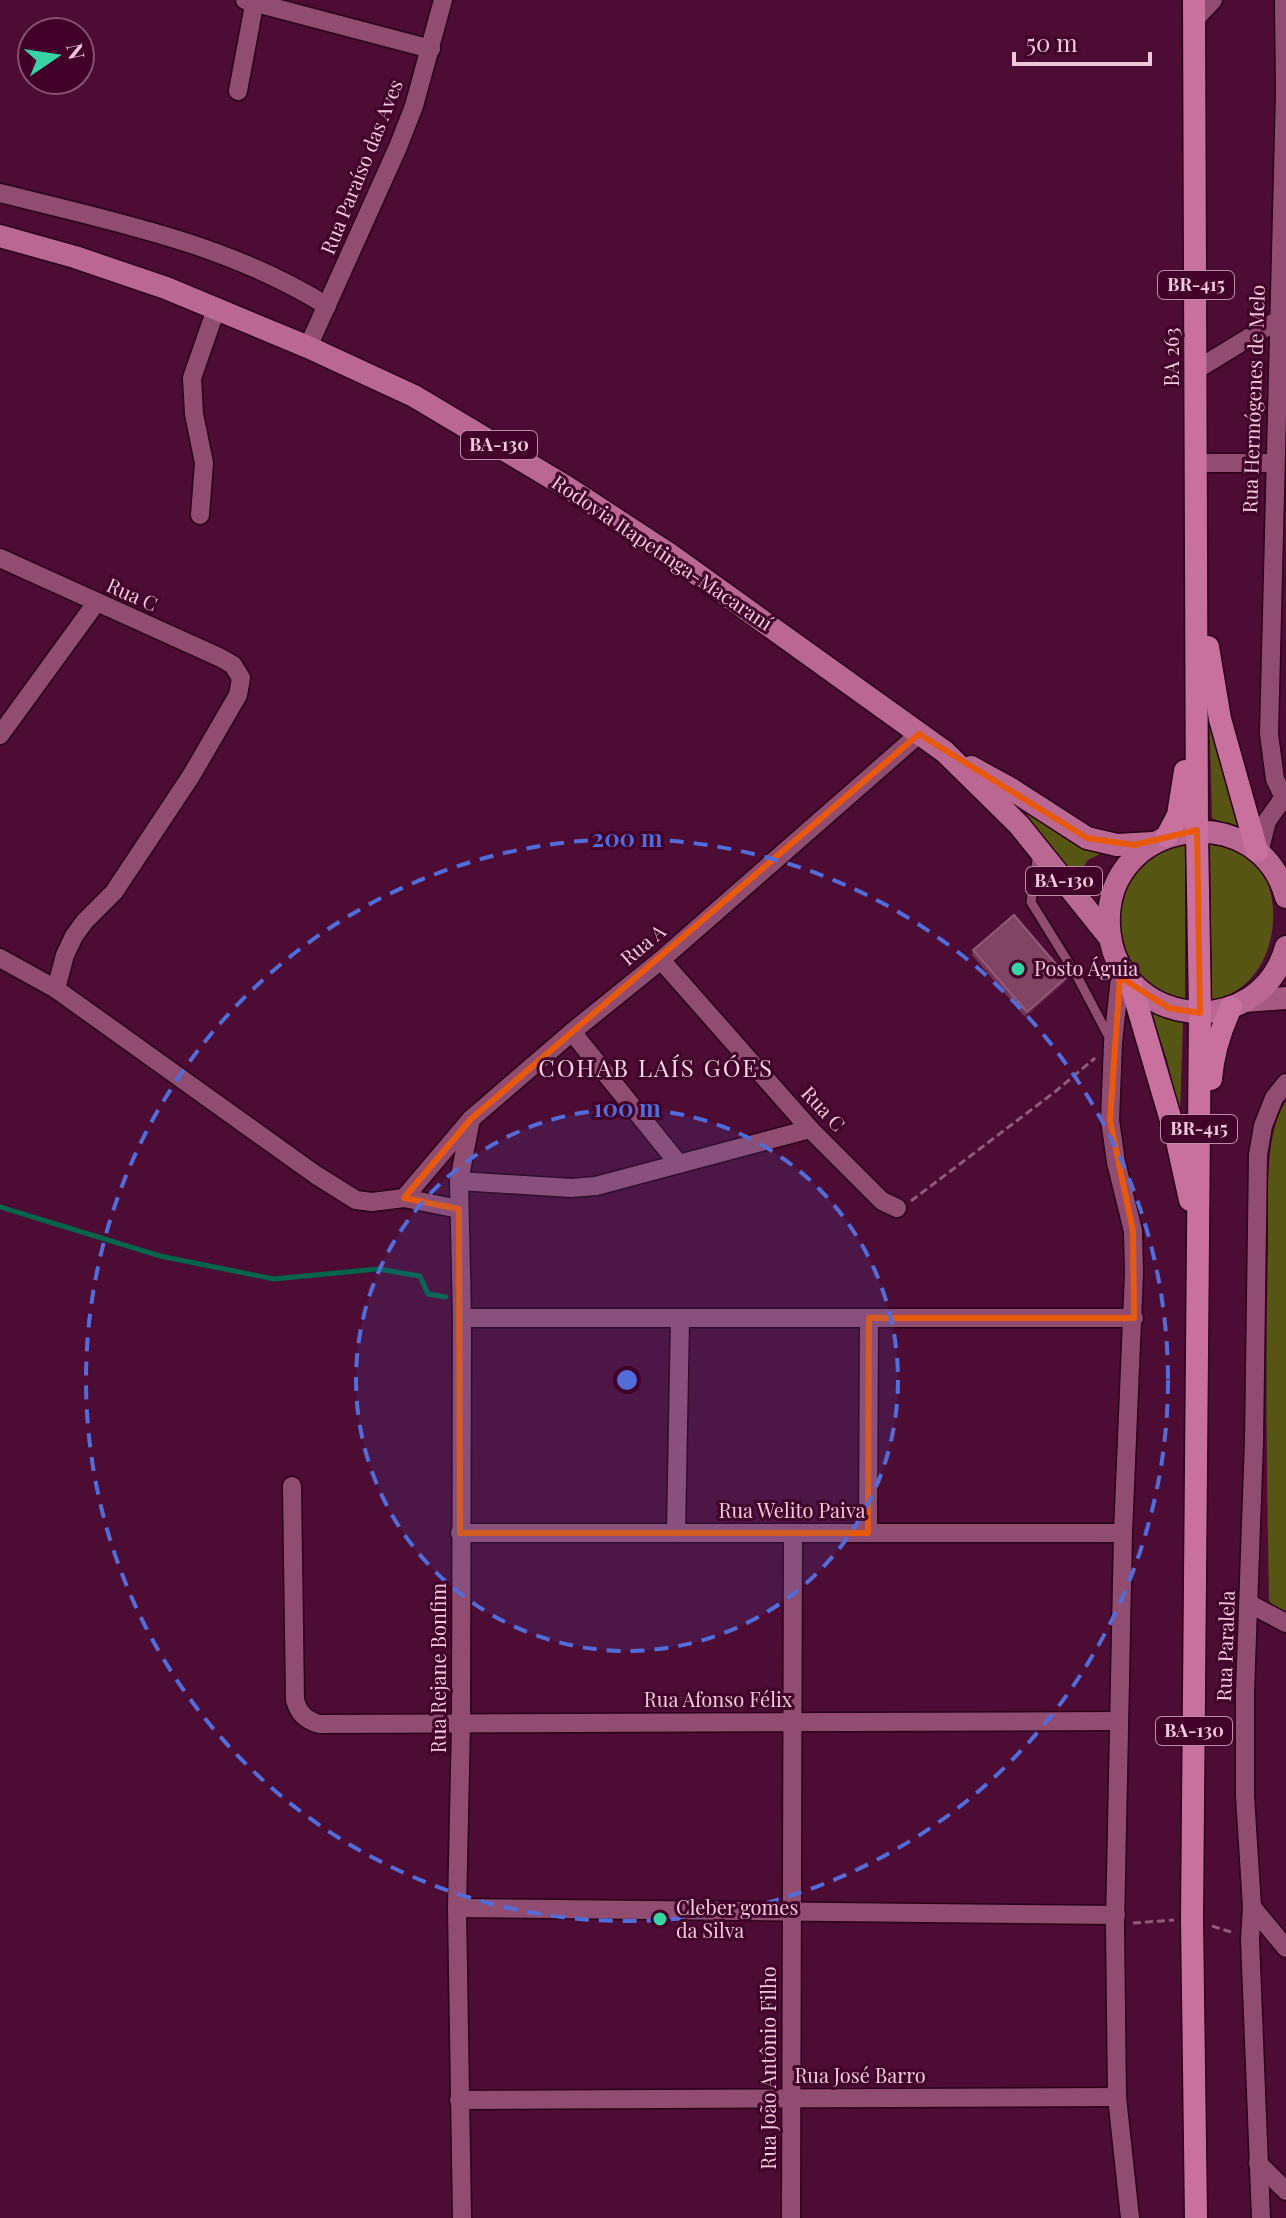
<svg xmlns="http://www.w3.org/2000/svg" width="1286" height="2218" font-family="'Playfair Display',serif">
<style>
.green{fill:#565514}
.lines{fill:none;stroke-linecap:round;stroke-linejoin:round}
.stream{stroke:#00654b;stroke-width:5}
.service-casing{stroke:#2b0019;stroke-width:12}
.minor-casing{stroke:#2b0019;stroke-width:21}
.secondary-casing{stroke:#2b0019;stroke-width:25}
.primary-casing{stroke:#2b0019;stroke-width:25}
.trunk-casing{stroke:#2b0019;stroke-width:25}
.path{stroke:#915b7a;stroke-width:3;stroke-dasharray:8 4;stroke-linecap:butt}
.service{stroke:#914c71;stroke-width:9}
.minor{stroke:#914c71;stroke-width:18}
.secondary{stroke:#a65a82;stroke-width:22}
.primary{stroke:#ba6893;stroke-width:22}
.trunk{stroke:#c8719e;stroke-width:22}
.wall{fill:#733457}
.shaded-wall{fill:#5e1d43}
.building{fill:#814465;stroke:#925978;stroke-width:2}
.marked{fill:none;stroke:#e8590c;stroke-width:6;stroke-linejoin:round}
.ring{fill:none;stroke:#526cd9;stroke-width:4;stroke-dasharray:14 10}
.poi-dot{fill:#37d4a6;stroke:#410129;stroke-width:3}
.labels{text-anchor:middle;stroke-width:6;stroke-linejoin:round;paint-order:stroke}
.shield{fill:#410129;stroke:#bc8ca6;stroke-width:2}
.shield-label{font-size:18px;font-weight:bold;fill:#f0c8db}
.street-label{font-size:20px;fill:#f0c8db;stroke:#410129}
.poi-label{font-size:20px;fill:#f0c8db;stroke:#410129;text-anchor:start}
.quarter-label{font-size:24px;letter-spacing:2px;fill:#f6d5e4;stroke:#410129}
.centre{fill:#526cd9;stroke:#410129;stroke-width:4}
.ring-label{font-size:24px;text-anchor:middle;font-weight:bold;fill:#526cd9;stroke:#410129;stroke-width:6;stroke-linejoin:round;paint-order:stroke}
</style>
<rect width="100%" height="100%" fill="#4c0c33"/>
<!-- green -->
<g class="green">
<polygon points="1209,707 1242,831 1212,818"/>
<polygon points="1010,793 1104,852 1088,860 1073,883 1003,800"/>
<path d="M1185 838V1003C1135 992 1109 936 1126 890 1130 880 1137 866 1146 858 1156 849 1173 844 1185 838Z"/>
<path d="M1210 839C1232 847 1251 857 1265 876 1286 923 1266 990 1212 1000Z"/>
<polygon points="1149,1005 1164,1015 1183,1022 1180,1116 1167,1060"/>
<path d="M1286 1101V1625L1278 1621 1269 1600C1267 1483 1265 1368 1268 1251 1269 1208 1262 1138 1286 1101Z"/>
</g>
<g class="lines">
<!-- stream -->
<polyline class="stream" points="0,1207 160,1256 274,1279 378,1269 420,1276 428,1294 446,1297"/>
<!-- service casing -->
<g class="service-casing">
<polyline id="service" points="1038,853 1031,902 1078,978 1109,1037"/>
</g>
<!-- minor casing -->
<g class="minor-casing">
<g id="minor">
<polyline points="245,0 431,49"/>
<polyline points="1284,0 1285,93 1269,734 1275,779 1286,802"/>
<polyline points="1195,19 1213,0"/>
<polyline points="238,91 255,0"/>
<path d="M0 193C111 221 229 244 327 306"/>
<polyline points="308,347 398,147 414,106 443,0"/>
<polyline points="1196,370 1278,320 1286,319"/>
<polyline points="1196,463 1274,463"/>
<polyline points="200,515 204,463 194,414 192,378 216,309"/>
<polyline points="0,558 221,658 233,665 241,678 238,695 191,776 114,892 85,921 74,936 65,955 56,989"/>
<polyline points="0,735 96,603"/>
<polyline points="1259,853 1267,821 1286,794"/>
<polyline points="0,958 56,989 316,1175 356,1200 372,1202 404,1198 459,1209"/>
<polyline points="661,960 810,1129 882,1201 897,1208"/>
<polyline points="1121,968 1113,1043 1110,1120 1116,1162 1133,1231 1134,1273 1123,1533 1115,1925 1117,2097 1130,2218"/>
<polyline points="572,1032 678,1163"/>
<polyline points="459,1181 571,1188 596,1186 810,1129"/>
<polyline points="404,1198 471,1119 572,1032 661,960 919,734"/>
<polyline points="462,1318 1134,1318"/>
<path d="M292 1486 295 1700C299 1714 306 1720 319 1724L1118 1721"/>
<polyline points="460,1533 1123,1533"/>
<polyline points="676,1533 680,1318"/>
<polyline points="868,1533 869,1318"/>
<polyline points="1250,1604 1286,1623"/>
<polyline points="1252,1907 1286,1948"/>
<polyline points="457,1908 1116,1915"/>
<polyline points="459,2100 1117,2097"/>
<polyline points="1258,2163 1286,2191"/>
<polyline points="462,2218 457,1908 461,1724 462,1318 459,1181 471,1119"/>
<polyline points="791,2218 793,1533"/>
<polyline points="1261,2218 1250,1939 1252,1907 1245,1796 1245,1692 1254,1441 1258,1155 1263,1126 1274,1098 1286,1083"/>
</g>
</g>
<!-- secondary casing -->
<g class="secondary-casing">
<polyline id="secondary" points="1245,1001 1286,998"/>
</g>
<!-- primary casing -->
<g class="primary-casing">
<g id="primary">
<polyline points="0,236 75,257 166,288 308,347 414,396 565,486 669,554 945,752 1019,825 1110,938"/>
<polyline points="971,767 1011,789 1087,838 1117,845 1153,843"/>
<path d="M1286 897C1258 795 1104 819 1109 925 1113 1027 1258 1046 1286 947"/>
</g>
</g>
<!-- trunk casing -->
<g class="trunk-casing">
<g id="trunk">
<polyline points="1194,0 1197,830 1200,1013 1192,1919 1196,2218"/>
<polyline points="1208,647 1220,719 1257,851"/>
<polyline points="1167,836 1178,815 1185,771"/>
<polyline points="1130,981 1177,1141 1190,1200"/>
<path d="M1211 1079C1213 1053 1220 1031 1231 1007"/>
</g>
</g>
<!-- path -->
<g class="path">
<polyline points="911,1201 1056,1091 1095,1058"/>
<polyline points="1133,1923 1174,1920"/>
<polyline points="1212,1926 1231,1932"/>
</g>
<!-- service -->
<use href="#service" class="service"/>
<!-- minor -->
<use href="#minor" class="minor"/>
<!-- secondary -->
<use href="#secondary" class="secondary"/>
<!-- primary -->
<use href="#primary" class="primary"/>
<!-- trunk -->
<use href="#trunk" class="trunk"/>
</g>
<!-- wall -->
<polygon class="wall" points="973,950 1067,977 1065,982 1025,1017 972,955"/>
<!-- shaded-wall -->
<polygon class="shaded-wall" points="1067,977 1065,982 1025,1017 1027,1012"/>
<!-- building -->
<polygon class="building" points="1014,915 1067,977 1027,1012 973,950"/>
<!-- marked area -->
<path class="marked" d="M919 734 1087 838 1134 845 1197 830 1200 1013 1169 1008 1120 977 1110 1120 1133 1231 1134 1318H869L868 1533H460L459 1209 404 1198 471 1119Z"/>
<!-- distance rings -->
<circle cx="627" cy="1380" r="271" fill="#526cd9" fill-opacity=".12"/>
<g class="ring">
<circle cx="627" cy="1380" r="271"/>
<circle cx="627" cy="1380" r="541"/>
</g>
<!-- markers -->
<g class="poi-dot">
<circle cx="1018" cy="969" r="8"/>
<circle cx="660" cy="1919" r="8"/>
</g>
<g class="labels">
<!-- shield labels -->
<g class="shield">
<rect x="1158" y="271" width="76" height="28" rx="6"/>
<rect x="461" y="431" width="76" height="28" rx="6"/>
<rect x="1026" y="867" width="76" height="28" rx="6"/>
<rect x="1161" y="1115" width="76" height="28" rx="6"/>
<rect x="1156" y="1717" width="76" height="28" rx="6"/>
</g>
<g class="shield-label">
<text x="1196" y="291">BR-415</text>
<text x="499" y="451">BA-130</text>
<text x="1064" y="887">BA-130</text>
<text x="1199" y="1135">BR-415</text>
<text x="1194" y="1737">BA-130</text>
</g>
<!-- street labels -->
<g class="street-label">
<text transform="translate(362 167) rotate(-68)" y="7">Rua Paraíso das Aves</text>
<text transform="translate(1172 357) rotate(-90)" y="7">BA 263</text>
<text transform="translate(1254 399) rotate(-88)" y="7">Rua Hermógenes de Melo</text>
<text transform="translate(662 553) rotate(34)" y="7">Rodovia Itapetinga-Macaraní</text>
<text transform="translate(132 595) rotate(24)" y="7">Rua C</text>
<text transform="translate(643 945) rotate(-40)" y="7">Rua A</text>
<text transform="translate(823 1109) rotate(47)" y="7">Rua C</text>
<text x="792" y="1518">Rua Welito Paiva</text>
<text transform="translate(1226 1646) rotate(-88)" y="7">Rua Paralela</text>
<text transform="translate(439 1668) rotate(-90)" y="7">Rua Rejane Bonfim</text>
<text x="718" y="1707">Rua Afonso Félix</text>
<text transform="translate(769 2068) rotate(-90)" y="7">Rua João Antônio Filho</text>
<text x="860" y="2083">Rua José Barro</text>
</g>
<!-- poi labels -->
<g class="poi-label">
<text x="1034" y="976">Posto Águia</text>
<text x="676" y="1915">Cleber gomes<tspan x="676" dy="23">da Silva</tspan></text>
</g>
<!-- quarter labels -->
<g class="quarter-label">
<text x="656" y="1077">COHAB LAÍS GÓES</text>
</g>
</g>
<circle cx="627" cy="1380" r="12" class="centre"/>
<g class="ring-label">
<text x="627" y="847">200 m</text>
<text x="627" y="1117">100 m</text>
</g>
<!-- north arrow -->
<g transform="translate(56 56) rotate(77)"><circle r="38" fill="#410129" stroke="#875170" stroke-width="2"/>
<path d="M0-6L14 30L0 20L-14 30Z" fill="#37d4a6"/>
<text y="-12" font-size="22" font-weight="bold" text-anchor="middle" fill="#f0c8db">N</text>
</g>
<!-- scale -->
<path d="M1014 52v12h136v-12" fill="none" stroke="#f0c8db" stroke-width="4"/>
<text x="1026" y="52" font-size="24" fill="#f0c8db" stroke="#410129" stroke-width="6" paint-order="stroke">50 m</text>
</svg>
